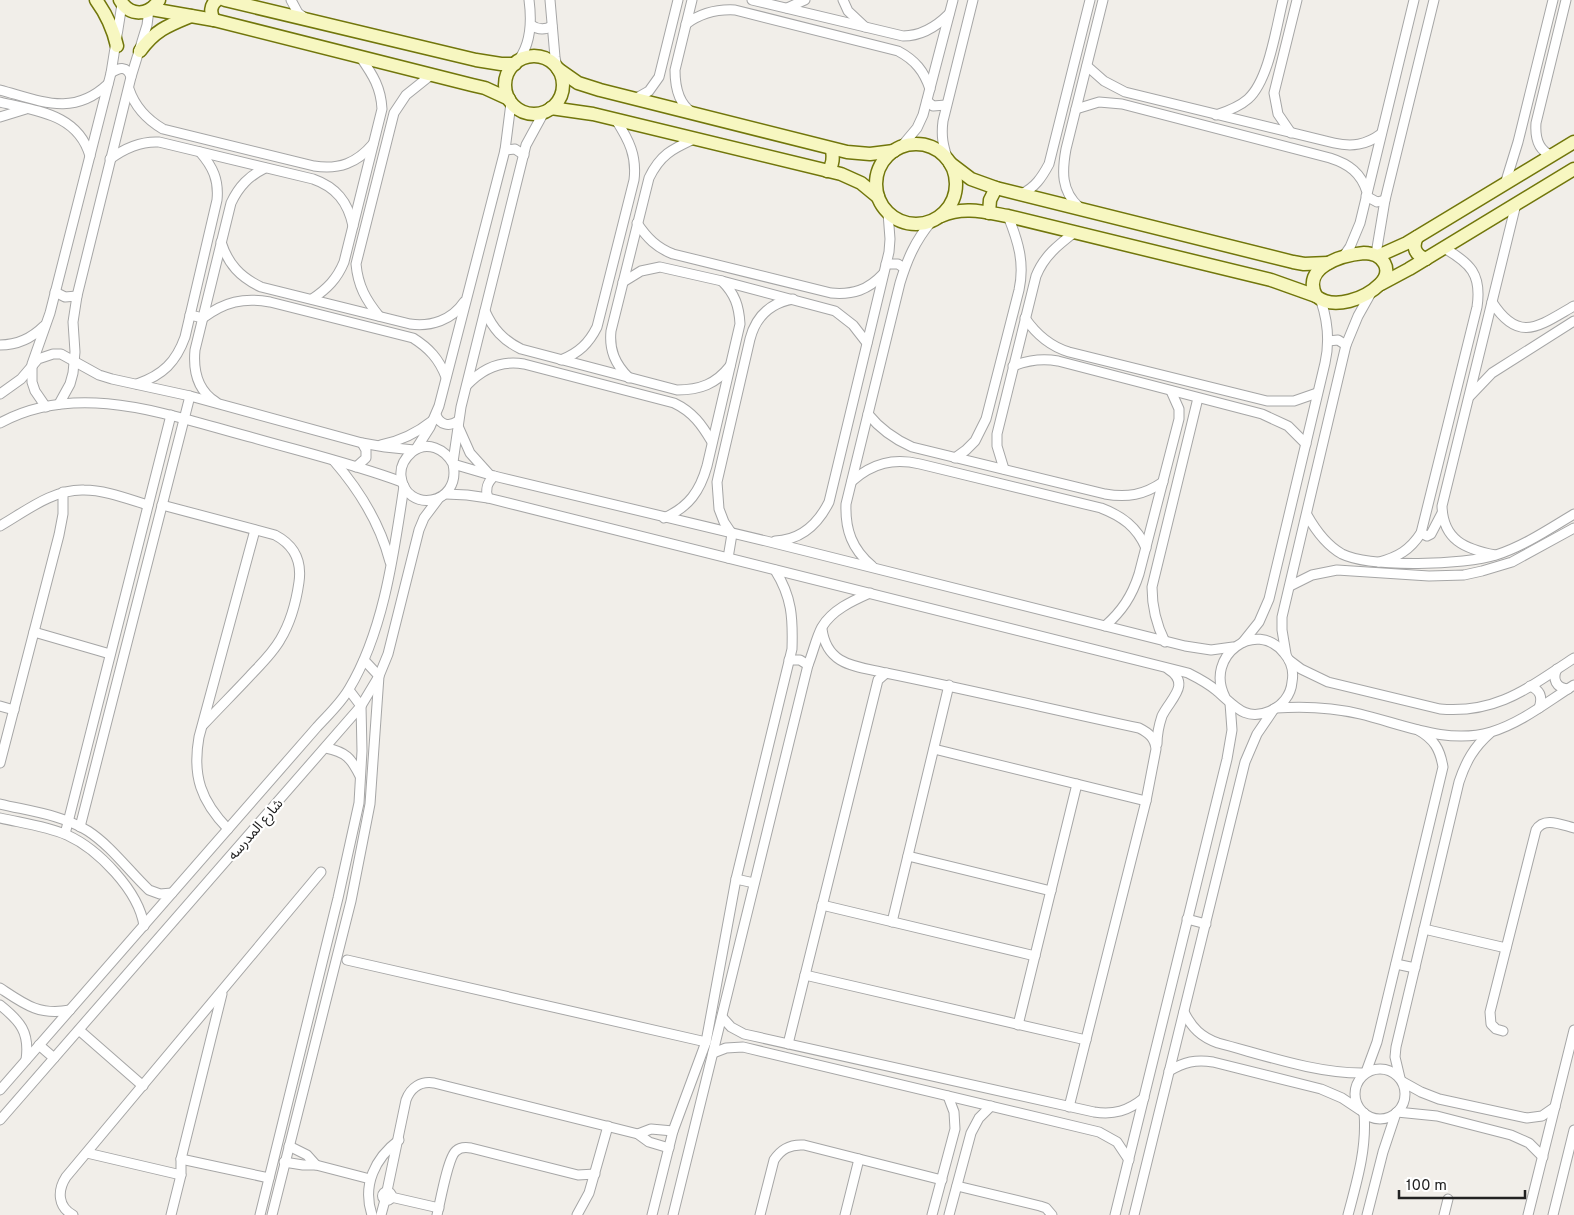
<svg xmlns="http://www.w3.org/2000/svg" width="1574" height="1215" font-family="Overpass,'Noto Sans Arabic',sans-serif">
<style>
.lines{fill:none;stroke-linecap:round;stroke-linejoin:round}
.street-casing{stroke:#a6a6a6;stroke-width:11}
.secondary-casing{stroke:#71760b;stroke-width:15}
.street{stroke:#fff;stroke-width:9}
.secondary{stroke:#f7f7c1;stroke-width:12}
.labels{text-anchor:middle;stroke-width:4.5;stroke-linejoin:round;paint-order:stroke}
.street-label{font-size:14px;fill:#222;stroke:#fff}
</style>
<rect width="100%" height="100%" fill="#f1eee9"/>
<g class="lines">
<!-- street casing -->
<g class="street-casing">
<g id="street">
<polyline points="291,0 298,13 305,18"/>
<polyline points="550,0 555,57 557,68"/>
<path d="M692 0 675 70C675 86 678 104 693 113"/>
<path d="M752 0 903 36C922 36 936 27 949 14"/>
<polyline points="843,0 848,11 865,27"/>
<polyline points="787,8 805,0"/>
<path d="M686 24C701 13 716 9 735 10L898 51C915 60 924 71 930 89"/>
<path d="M531 25C538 30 545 30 552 26"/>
<path d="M516 63C531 46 532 22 529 0"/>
<path d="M1087 66 1104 81 1125 92 1334 143C1352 147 1366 145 1381 134"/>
<path d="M111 73C120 67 127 66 131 77"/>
<path d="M129 89C135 107 146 119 163 129L314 166C339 170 357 163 373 144"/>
<path d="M0 90C41 101 73 117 108 84"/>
<polyline points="635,99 649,91 659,77 678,0"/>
<polyline points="927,101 933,106 946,105"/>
<path d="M0 102C37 111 78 114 90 156"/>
<path d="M1076 109 1099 102 1122 104 1330 158C1349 164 1361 173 1367 192"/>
<path d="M1216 115C1228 111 1239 107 1248 99 1269 80 1276 28 1283 0"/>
<polyline points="0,117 26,109"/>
<polyline points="1291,133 1278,114 1274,93 1297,0"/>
<polyline points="901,147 917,128 923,115 953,0"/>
<polyline points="505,150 515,149 524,155"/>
<path d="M1551 155C1538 150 1535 137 1536 123L1566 0"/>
<path d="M110 159C125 148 141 141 159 142L313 179C336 187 348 202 353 226"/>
<path d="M948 160C943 146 941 136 943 121L973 0"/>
<polyline points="1505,184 1518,142 1553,0"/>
<path d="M1021 194C1035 188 1042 177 1049 164L1090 0"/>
<polyline points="1366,196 1377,202 1385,200"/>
<path d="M1079 207C1061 191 1062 171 1066 149L1103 0"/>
<path d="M637 223C647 238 657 248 673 254L831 293C853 295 868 290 883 274"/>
<path d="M221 242C228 264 240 277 261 287L410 324C431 327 452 320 464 302"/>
<polyline points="1376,254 1385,200 1434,0"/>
<polyline points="1343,257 1350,247 1360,223 1414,0"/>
<polyline points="886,264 898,264 904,268"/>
<polyline points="623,282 641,271 660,267 722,281 835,311 853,325 867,343"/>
<polyline points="55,292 65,297 77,296"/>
<path d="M312 299C327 289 337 279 344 262L382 109C381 88 373 75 361 58"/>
<path d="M1492 302C1519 344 1539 326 1574 306"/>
<path d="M485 311C493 329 503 340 521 349L677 390C700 390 716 384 730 366"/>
<path d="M190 315 203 318C224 302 244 297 270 302L413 338C429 348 439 359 446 377"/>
<path d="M379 316C366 300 358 286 356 264L394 113 406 95 431 75"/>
<path d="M1025 318C1036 334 1049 346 1069 352L1267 401H1294L1317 393"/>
<polyline points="1328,341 1338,340 1346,345"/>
<path d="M0 345C18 345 32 338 44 326"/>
<path d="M561 360C579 353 589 343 597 327L634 180C637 156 629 140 616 120"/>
<path d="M1013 366C1028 360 1042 358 1058 361L1262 414 1288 426 1306 444"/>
<path d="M629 378C615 364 609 350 611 331L649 178C660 155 672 149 694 139"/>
<path d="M137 384C163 375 176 362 185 337L217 200C219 180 213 167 200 152"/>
<path d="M467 385C483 368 501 360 524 364L674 403C693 412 702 425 712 442"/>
<polyline points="0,394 21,379 38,359 53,354 61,354 99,375 112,379 190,396 362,443 385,447 414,450"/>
<polyline points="1470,396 1492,373 1574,321"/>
<path d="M216 402C197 390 193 371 195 350L231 203C239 186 249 176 265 168"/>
<polyline points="59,404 70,384 73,373 75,352 73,322 77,296 131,77 147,25 149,10"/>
<polyline points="46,407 35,391 32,382 32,364 50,313 111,73 122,4"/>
<path d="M868 414C880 429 894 439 912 447L1105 494C1127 498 1144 495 1163 482"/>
<path d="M436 415C440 425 449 427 458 421"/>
<path d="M0 423C80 379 173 417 254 438 303 452 354 464 402 482"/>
<polyline points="458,426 470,453 488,473"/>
<path d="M381 445C400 441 417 433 432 421"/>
<polyline points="416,449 430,427 439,406 505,150 511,103"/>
<path d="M955 458 966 450 975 441 986 419 1019 290C1025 263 1018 241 1008 216"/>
<path d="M334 461C360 491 380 523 390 562"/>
<polyline points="453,462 461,407 526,145 544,112"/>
<path d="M453 464C462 506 405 514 401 476 400 466 405 458 412 452 427 440 445 449 453 464L494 476 766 541 1185 646 1211 650 1233 647"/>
<polyline points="356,467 366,458 366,450 362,443"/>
<path d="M1004 469 997 446V434L1036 276C1044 256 1058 245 1075 232"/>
<path d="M852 481C873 463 893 458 920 464L1101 508C1122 516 1137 527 1146 548"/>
<path d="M446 494 467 495 488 498 1188 673C1198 678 1208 683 1217 691 1234 705 1245 722 1270 711 1282 706 1291 695 1292 682 1294 672 1291 661 1284 653 1256 618 1204 656 1225 697"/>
<path d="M488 498C485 489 487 483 494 476"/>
<path d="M162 505 275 535C294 545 302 561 299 582 296 603 291 622 280 640 272 654 259 666 248 678 233 694 218 709 203 725"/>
<path d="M1307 515C1316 531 1326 545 1342 554 1371 568 1465 565 1496 555 1524 546 1549 529 1574 514"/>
<path d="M664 518C689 507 700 491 707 466L740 324C739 306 735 294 722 281"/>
<path d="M0 526C26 511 53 489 84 490 105 490 128 499 148 505"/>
<polyline points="1421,533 1427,536 1431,534 1442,513"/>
<path d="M775 541C801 540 818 524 829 502L889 252 890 239 888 213"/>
<path d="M1495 555C1465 549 1443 540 1442 506L1516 204"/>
<path d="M728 558 732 534 724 522 719 509 717 482 750 339C756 316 770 303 793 299"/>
<path d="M1379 562C1398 557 1410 550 1421 533L1477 307C1482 274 1470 263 1444 248"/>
<path d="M872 566C852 549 845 530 846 504L900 283C907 260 915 241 931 222"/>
<polyline points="1290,586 1312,575 1337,570 1429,576 1464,575 1482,571 1512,562 1574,528"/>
<path d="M1105 626C1122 611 1132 596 1139 574L1179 419V409L1171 391"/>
<path d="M822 629C827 666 856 666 886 673"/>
<polyline points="34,632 110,654"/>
<path d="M1165 642C1156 624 1152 607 1152 587L1198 398"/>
<path d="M1243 642 1259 622 1269 599 1325 363C1330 341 1328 322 1321 301"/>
<polyline points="1286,654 1282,630 1282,617 1346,345 1358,316 1372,291"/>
<polyline points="789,660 800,660 808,665"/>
<path d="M1289 660 1301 669 1328 682 1440 709C1497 714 1528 688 1574 658"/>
<path d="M1557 669C1552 679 1556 688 1568 689"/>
<path d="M1530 686C1540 690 1543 697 1539 708"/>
<polyline points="0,706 14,710"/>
<path d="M1276 708C1305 706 1331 707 1360 714 1402 724 1447 745 1491 732 1521 723 1547 702 1574 685"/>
<path d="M1157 744C1157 734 1159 725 1162 716 1170 699 1192 684 1168 669"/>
<path d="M326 748C346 752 351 758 360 776"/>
<polyline points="934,749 1146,801"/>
<polyline points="0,763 59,535 63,514 63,492"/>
<path d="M0 804C29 811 63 815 88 831 111 846 129 871 149 890L160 894 172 893"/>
<path d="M0 818C22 823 46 826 67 835 98 849 139 891 144 926"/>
<polyline points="80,827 190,396"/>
<path d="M228 829C201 801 192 776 199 737L255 530"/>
<polyline points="65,834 171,415"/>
<polyline points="908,856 1051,891"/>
<polyline points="736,879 754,883"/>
<polyline points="822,905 1035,956"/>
<polyline points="1187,919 1206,924"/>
<polyline points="892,922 949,685"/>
<polyline points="1424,929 1506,948"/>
<polyline points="347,960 706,1042"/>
<polyline points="1396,964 1415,968"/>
<polyline points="805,975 1086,1040"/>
<path d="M0 988C24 1004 39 1016 70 1010"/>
<path d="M0 1005C20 1021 30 1032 26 1060"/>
<path d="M1184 1012C1192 1028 1201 1037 1218 1043 1264 1055 1317 1074 1365 1073"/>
<path d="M722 1017 731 1027 744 1034 1094 1112C1114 1115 1128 1111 1144 1098"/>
<polyline points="1018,1025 1077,784"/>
<polyline points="79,1030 143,1086"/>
<path d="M1503 1031 1496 1029 1491 1024 1490 1012 1536 830C1544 816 1562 825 1574 828"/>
<path d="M788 1044 878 680 886 673C970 690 1055 710 1139 728 1149 733 1155 738 1156 749L1146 801 1069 1107"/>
<polyline points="39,1045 54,1058"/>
<polyline points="713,1053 726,1048 743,1047 1099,1132 1117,1142 1129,1160"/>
<circle cx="1380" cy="1094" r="25"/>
<path d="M1169 1071C1184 1062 1196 1059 1213 1062L1321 1089 1342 1098 1360 1110"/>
<path d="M1366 1072 1377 1042 1443 767C1440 749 1434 739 1418 730"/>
<path d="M1400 1078 1395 1057 1396 1047 1459 782C1466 761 1474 747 1490 733"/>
<polyline points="1403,1082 1421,1092 1439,1099 1527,1118 1542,1116 1555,1107"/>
<path d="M0 1090 317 727C328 715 341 703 349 689 384 631 394 552 404 486"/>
<polyline points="1397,1112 1437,1116 1511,1135 1529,1143 1543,1157"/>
<polyline points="0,1120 361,706 379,676 388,654 419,530 424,518 439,498"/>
<polyline points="638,1134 651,1129 673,1131"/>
<polyline points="289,1146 307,1155 316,1165"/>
<polyline points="87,1153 181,1175"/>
<polyline points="181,1159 269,1178"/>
<polyline points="284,1162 303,1165 316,1165 370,1179"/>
<polyline points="957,1186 1040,1206 1046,1208 1052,1215"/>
<path d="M387 1191 406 1100C411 1087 421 1081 434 1083L638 1134 649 1142 669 1148"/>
<circle cx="387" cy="1196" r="4.5"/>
<polyline points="391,1197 439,1208"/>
<path d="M73 1215C58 1207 57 1191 66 1177L321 872"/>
<polyline points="171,1215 181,1175 181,1159 222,994"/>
<polyline points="260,1215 338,898 359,803 362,751 361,706 349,690"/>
<polyline points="272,1215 351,901 370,804 379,676 364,660"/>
<path d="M372 1215C362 1185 375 1158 399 1140"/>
<polyline points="381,1215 385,1200"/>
<path d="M437 1215C440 1203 448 1157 456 1151 460 1147 465 1147 471 1148L578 1175 595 1174"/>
<polyline points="577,1215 589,1193 608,1126"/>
<path d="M652 1215 673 1131 706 1042 736 879 792 649C793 618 792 597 775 570"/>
<path d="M673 1215 808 665C813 653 816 638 822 627 832 610 852 601 870 593"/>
<path d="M760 1215 774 1160C781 1149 790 1144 804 1145L942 1180"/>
<polyline points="845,1215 859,1159"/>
<polyline points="932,1215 955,1129 954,1112 948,1096"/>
<polyline points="949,1215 971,1133 979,1118 991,1106"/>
<polyline points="1115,1215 1227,759 1232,730 1230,703"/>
<polyline points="1134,1215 1245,762 1257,734 1274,709"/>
<path d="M1348 1215C1357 1181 1367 1148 1364 1113"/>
<polyline points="1367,1215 1383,1152 1396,1113"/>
<polyline points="1444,1215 1448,1199"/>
<polyline points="1528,1215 1574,1030"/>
<polyline points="1553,1215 1574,1130"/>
</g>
</g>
<!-- secondary casing -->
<g class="secondary-casing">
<g id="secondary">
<path d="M96 0C107 15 113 28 117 46"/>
<path d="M120 0C130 17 149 16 159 0"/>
<polyline points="225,0 476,60 501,64 515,64"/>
<polyline points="151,9 214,20 472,85 485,88 509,99"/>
<path d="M214 20C210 13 210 5 217 0"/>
<path d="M140 51C155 30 169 25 191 16"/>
<circle cx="534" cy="85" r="29"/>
<polyline points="558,69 578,83 600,90 847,152 870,154 894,151"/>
<polyline points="551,108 593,114 841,174 861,183 878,197"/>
<circle cx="916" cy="184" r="40"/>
<polyline points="950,163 971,179 996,188 1293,262 1304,264 1328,263"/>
<path d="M827 171C834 166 833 156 832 149"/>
<polyline points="989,213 990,200 996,188"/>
<path d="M941 216C963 206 985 212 1008 216L1271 280 1316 296"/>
<path d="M1417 237C1412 247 1415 255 1426 259"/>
<path d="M1364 253C1383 253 1394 270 1380 284 1366 298 1334 311 1316 296 1301 267 1342 255 1364 253Z"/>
<polyline points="1378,256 1407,243 1574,142"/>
<polyline points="1381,284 1409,269 1574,169"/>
</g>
</g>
<!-- street -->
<use href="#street" class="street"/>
<!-- secondary -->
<use href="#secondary" class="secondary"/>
</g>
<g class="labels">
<!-- street labels -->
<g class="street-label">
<text transform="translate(255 829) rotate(-49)" y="5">شارع المدرسه</text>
</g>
</g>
<!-- scale -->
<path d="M1399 1190v8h126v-8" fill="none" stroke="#222222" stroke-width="2.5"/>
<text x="1406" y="1190" font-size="15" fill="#222222" stroke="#ffffff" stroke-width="4" paint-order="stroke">100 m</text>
</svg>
